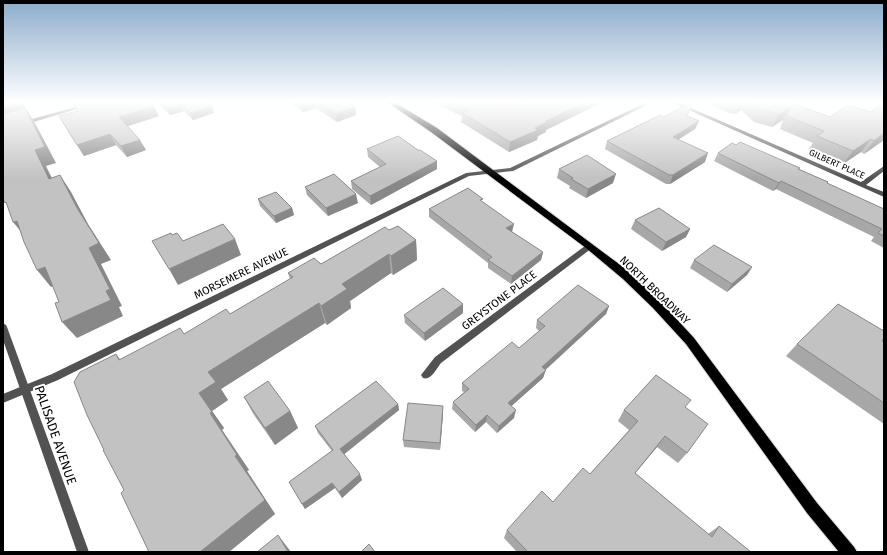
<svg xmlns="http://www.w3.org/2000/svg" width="887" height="555" font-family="'Fira Sans',sans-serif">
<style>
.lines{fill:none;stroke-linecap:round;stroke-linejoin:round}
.primary-casing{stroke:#dbdbdb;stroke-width:2}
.minor{fill:#525252;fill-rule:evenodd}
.tertiary{fill:#525252;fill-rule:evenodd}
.primary{fill:#000;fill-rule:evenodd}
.wall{fill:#a7a7a7}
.shaded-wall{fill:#888}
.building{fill:#c2c2c2;stroke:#888}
.labels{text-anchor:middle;stroke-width:4;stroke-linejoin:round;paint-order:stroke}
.far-street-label{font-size:9px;fill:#000;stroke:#fff}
.street-label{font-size:11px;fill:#000;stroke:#fff}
.near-street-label{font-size:13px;fill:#000;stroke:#fff}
</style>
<rect width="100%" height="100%" fill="#fff"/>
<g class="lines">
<!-- primary casing -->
<g class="primary-casing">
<polygon id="primary" points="387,102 394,102 437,128 592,244 631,273 661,302 694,338 817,503 854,547 857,552 839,552 807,513 686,344 653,308 623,279 586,248 431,132"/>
</g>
<!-- minor -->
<g class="minor">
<polygon points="94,102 101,102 3,131 3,127"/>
<polygon points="395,102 401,102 396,105 392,105 392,103"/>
<polygon points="647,102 653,102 513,171 469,176 58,380 3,403 3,394 52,374 466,173 510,168"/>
<polygon points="671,102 677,102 861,182 884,166 884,171 866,185 884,192 884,197"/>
<path d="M589 243 592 244 593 246 592 248 441 363C436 369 431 381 423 378L421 375 435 357Z"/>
</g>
<!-- tertiary -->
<polygon class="tertiary" points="3,323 6,325 7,327 89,552 77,552 3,340"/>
<!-- primary -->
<use href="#primary" class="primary"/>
</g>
<!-- wall -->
<g class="wall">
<polygon points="71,102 99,102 101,103 159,116 128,126 146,150 127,157 116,145 84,156 59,116 78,111"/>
<polygon points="157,102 207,102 212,106 214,113 193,120 184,111 170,115"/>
<polygon points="289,102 347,102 355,107 356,115 337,122 316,108 303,112"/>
<polygon points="431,102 515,102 522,105 531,102 603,102 546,130 546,132 538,136 537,140 509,152 461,122 462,116"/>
<polygon points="705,102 789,102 884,140 864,154 861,152 843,164 809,149 813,143 780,129 783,120 772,127 754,122 741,110 735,114 729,113"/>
<polygon points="687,116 699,121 695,129 678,139 705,162 670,184 666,184 605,149 607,141 664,117"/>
<polygon points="367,149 418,150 437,161 437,169 371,205 352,189 351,181 380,167 368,157"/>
<polygon points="718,153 799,169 828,182 827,184 884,209 884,248 871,241 874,237 776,189 773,191 714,161"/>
<polygon points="559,169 613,183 586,198 569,188 570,186 557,178"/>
<polygon points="305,187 358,203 328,216 307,195"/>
<polygon points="258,199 292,208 294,215 276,223 260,206"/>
<polygon points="483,202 512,232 543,252 541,260 511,284 488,268 488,263 429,217 429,209"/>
<polygon points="635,220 690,229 686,237 662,251 631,229"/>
<polygon points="389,230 416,240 417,260 393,275 391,273 350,301 351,308 327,325 325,323 221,389 228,400 212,411 224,428 222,430 249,470 247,471 275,514 229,552 149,552 124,490 104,450 116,354 120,359 184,334 230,314 290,279 288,273 321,264"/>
<polygon points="694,260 752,267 747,275 727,292 690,268"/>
<polygon points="463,304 463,313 425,341 405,323 404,315"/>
<polygon points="609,306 606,314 545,370 543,378 511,406 514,418 497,433 486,422 475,432 452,409 453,402 464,392 462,391 462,383 519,348 539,331 536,328 537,320"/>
<polygon points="882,341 884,342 884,424 786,356 797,344"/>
<polygon points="244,397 290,411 298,428 275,445 254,415"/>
<polygon points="398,404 399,410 344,454 362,480 342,498 335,488 305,509 289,482 332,451 318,433 315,426"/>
<polygon points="685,407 687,453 678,463 657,447 635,473 708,534 719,526 751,552 517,552 504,538 507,530 553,502 590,474 629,430 618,421 624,410"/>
<polygon points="443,414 440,450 404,447 403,440"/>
</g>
<!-- shaded-wall -->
<g class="shaded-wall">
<polygon points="22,102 35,123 56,163 46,166 60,195 3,125 3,107"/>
<polygon points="310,102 315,102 316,108 303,112 302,104"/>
<polygon points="586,102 603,102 546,130 546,132 538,136 537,140 509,152 510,142 546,121"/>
<polygon points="740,102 745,102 741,110 735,114"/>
<polygon points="181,103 184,111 170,115 167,108"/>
<polygon points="154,106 159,116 125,127 119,117"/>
<polygon points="212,106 214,113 193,120 190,113"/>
<polygon points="355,107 356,115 337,122 336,114"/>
<polygon points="790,107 783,120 772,127 779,115"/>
<polygon points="699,121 695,129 670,145 673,137"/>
<polygon points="884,133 884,140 864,154 874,141"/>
<polygon points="110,134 116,145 84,156 77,145"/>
<polygon points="871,139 861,152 843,164 853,151"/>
<polygon points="140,140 146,150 127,157 121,146"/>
<polygon points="708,153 705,162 670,184 673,175"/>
<polygon points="437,161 437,169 371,205 370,196"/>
<polygon points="616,174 613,183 586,198 588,189"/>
<polygon points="60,175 71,192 88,224 111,260 101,264 122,306 119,307 123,316 77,338 62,322 106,291 89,248 77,208"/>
<polygon points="781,181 776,189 773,191 779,183"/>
<polygon points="356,194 358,203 328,216 326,208"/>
<polygon points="292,208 294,215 276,223 274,216"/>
<polygon points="17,221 27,239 13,222"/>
<polygon points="514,224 512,232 506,228"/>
<polygon points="690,229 686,237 662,251 666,242"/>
<polygon points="235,239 241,255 178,285 169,269"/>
<polygon points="416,240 417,260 393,275 391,256"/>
<polygon points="543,252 541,260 511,284 512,276"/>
<polygon points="389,254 391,273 350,301 351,308 327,325 321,306 342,284"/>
<polygon points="45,267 59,283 51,287 37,270"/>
<polygon points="752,267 747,275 727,292 732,284"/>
<polygon points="319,303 325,323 221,389 228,400 212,411 224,428 222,430 249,470 247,471 275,514 229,552 200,552 235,456 199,393 208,372"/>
<polygon points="463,304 463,313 425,341 424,333"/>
<polygon points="609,306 606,314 541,374 546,370 543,378 506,411 508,403 542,367"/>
<polygon points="398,404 399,410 342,456 340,449"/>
<polygon points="443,406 443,414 440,450 440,443"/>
<polygon points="516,410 514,418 497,433 499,426"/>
<polygon points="290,411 298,428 275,445 265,428"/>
<polygon points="487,415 486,422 475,432 476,425"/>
<polygon points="665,436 657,447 628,482 635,473"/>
<polygon points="360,474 362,480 342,498 339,492"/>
<polygon points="332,483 335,488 305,509 302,504"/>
<polygon points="278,535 288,548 291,552 288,552"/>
</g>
<!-- building -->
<g class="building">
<polygon points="3,102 22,102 3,107"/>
<polygon points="72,102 99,102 101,103 107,102 151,102 154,106 119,117 140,140 121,146 110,134 77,145 59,116 78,111"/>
<polygon points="161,102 207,102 212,106 190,113 181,103 167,108"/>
<polygon points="298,102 310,102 302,104"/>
<polygon points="318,102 347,102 355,107 336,114"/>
<polygon points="451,102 515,102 522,105 531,102 586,102 546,121 547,122 535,128 538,130 510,142 462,113 468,110"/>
<polygon points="752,102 789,102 830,117 847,105 871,112 884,102 884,133 874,141 871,139 853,151 817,136 824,131 787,116 790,107 779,115 761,109"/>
<polygon points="690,103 692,104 687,116 699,121 673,137 708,153 673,175 669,175 607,141 660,115 664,117"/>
<polygon points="25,108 45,147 35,150 49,179 60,175 77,208 99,243 89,248 110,289 106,291 111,300 62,322 55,303 59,302 45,267 37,270 24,242 17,221 13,222 6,202 5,203 3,199 3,114"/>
<polygon points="398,136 418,150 420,150 437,161 370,196 351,181 386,164 367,149"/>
<polygon points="740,142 800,168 798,169 828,182 827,183 884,209 884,236 878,233 882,229 781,181 779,183 718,153 732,143 736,145"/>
<polygon points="587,155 616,174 588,189 571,179 573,178 559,169"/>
<polygon points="334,174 356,194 326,208 305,187"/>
<polygon points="468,188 483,199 480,200 514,224 506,228 543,252 512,276 488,260 492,257 429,209"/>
<polygon points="276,192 292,208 274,216 258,199"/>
<polygon points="659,208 690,229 666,242 635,220"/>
<polygon points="223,224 235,239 169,269 152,241 171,233 172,235 177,233 183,241"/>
<polygon points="398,226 416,240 391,256 389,254 342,284 347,289 321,306 319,303 208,372 216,382 199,393 212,412 210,413 237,455 235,456 265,500 200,552 149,552 121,493 124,490 103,450 104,450 87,415 74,382 80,372 116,354 119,360 180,328 184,334 226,309 230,314 293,277 288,273 314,258 321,264 385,227 389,230"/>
<polygon points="714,245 752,267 732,284 694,260"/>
<polygon points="578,285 609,306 542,367 546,370 508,403 516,410 499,426 487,415 476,425 453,402 469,389 462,383 512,342 519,348 545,326 537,320"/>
<polygon points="443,288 463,304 424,333 404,315"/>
<polygon points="838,304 884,331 884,338 882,341 884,342 884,403 797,344"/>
<polygon points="656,375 691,400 685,407 708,424 687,453 665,436 635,473 712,537 719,526 751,552 528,552 507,530 542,491 553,502 583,468 590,474 638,421 624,410"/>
<polygon points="268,381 290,411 265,428 244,397"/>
<polygon points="376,381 398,404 340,449 360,474 339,492 332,483 302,504 289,482 333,450 315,426"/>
<polygon points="408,403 443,406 440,443 403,440"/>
<polygon points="278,535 288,552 257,552"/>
<polygon points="369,544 375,552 361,552"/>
</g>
<!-- sky -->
<linearGradient id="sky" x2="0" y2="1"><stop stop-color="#8baccb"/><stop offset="0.57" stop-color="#fff"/><stop offset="1" stop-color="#fff" stop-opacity="0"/></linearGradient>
<rect width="887" height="179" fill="url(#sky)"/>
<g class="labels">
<!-- far-street labels -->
<g class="far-street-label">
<text transform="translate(837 164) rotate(24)" y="3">GILBERT PLACE</text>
</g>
<!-- street labels -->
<g class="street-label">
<text transform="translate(241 273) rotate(-26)" y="4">MORSEMERE AVENUE</text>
<text transform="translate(655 290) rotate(44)" y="4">NORTH BROADWAY</text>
<text transform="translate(499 300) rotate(-37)" y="4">GREYSTONE PLACE</text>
</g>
<!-- near-street labels -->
<g class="near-street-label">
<text transform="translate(56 435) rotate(71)" y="5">PALISADE AVENUE</text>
</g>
</g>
<!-- border -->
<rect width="887" height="555" fill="none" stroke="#000000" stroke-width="8"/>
</svg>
